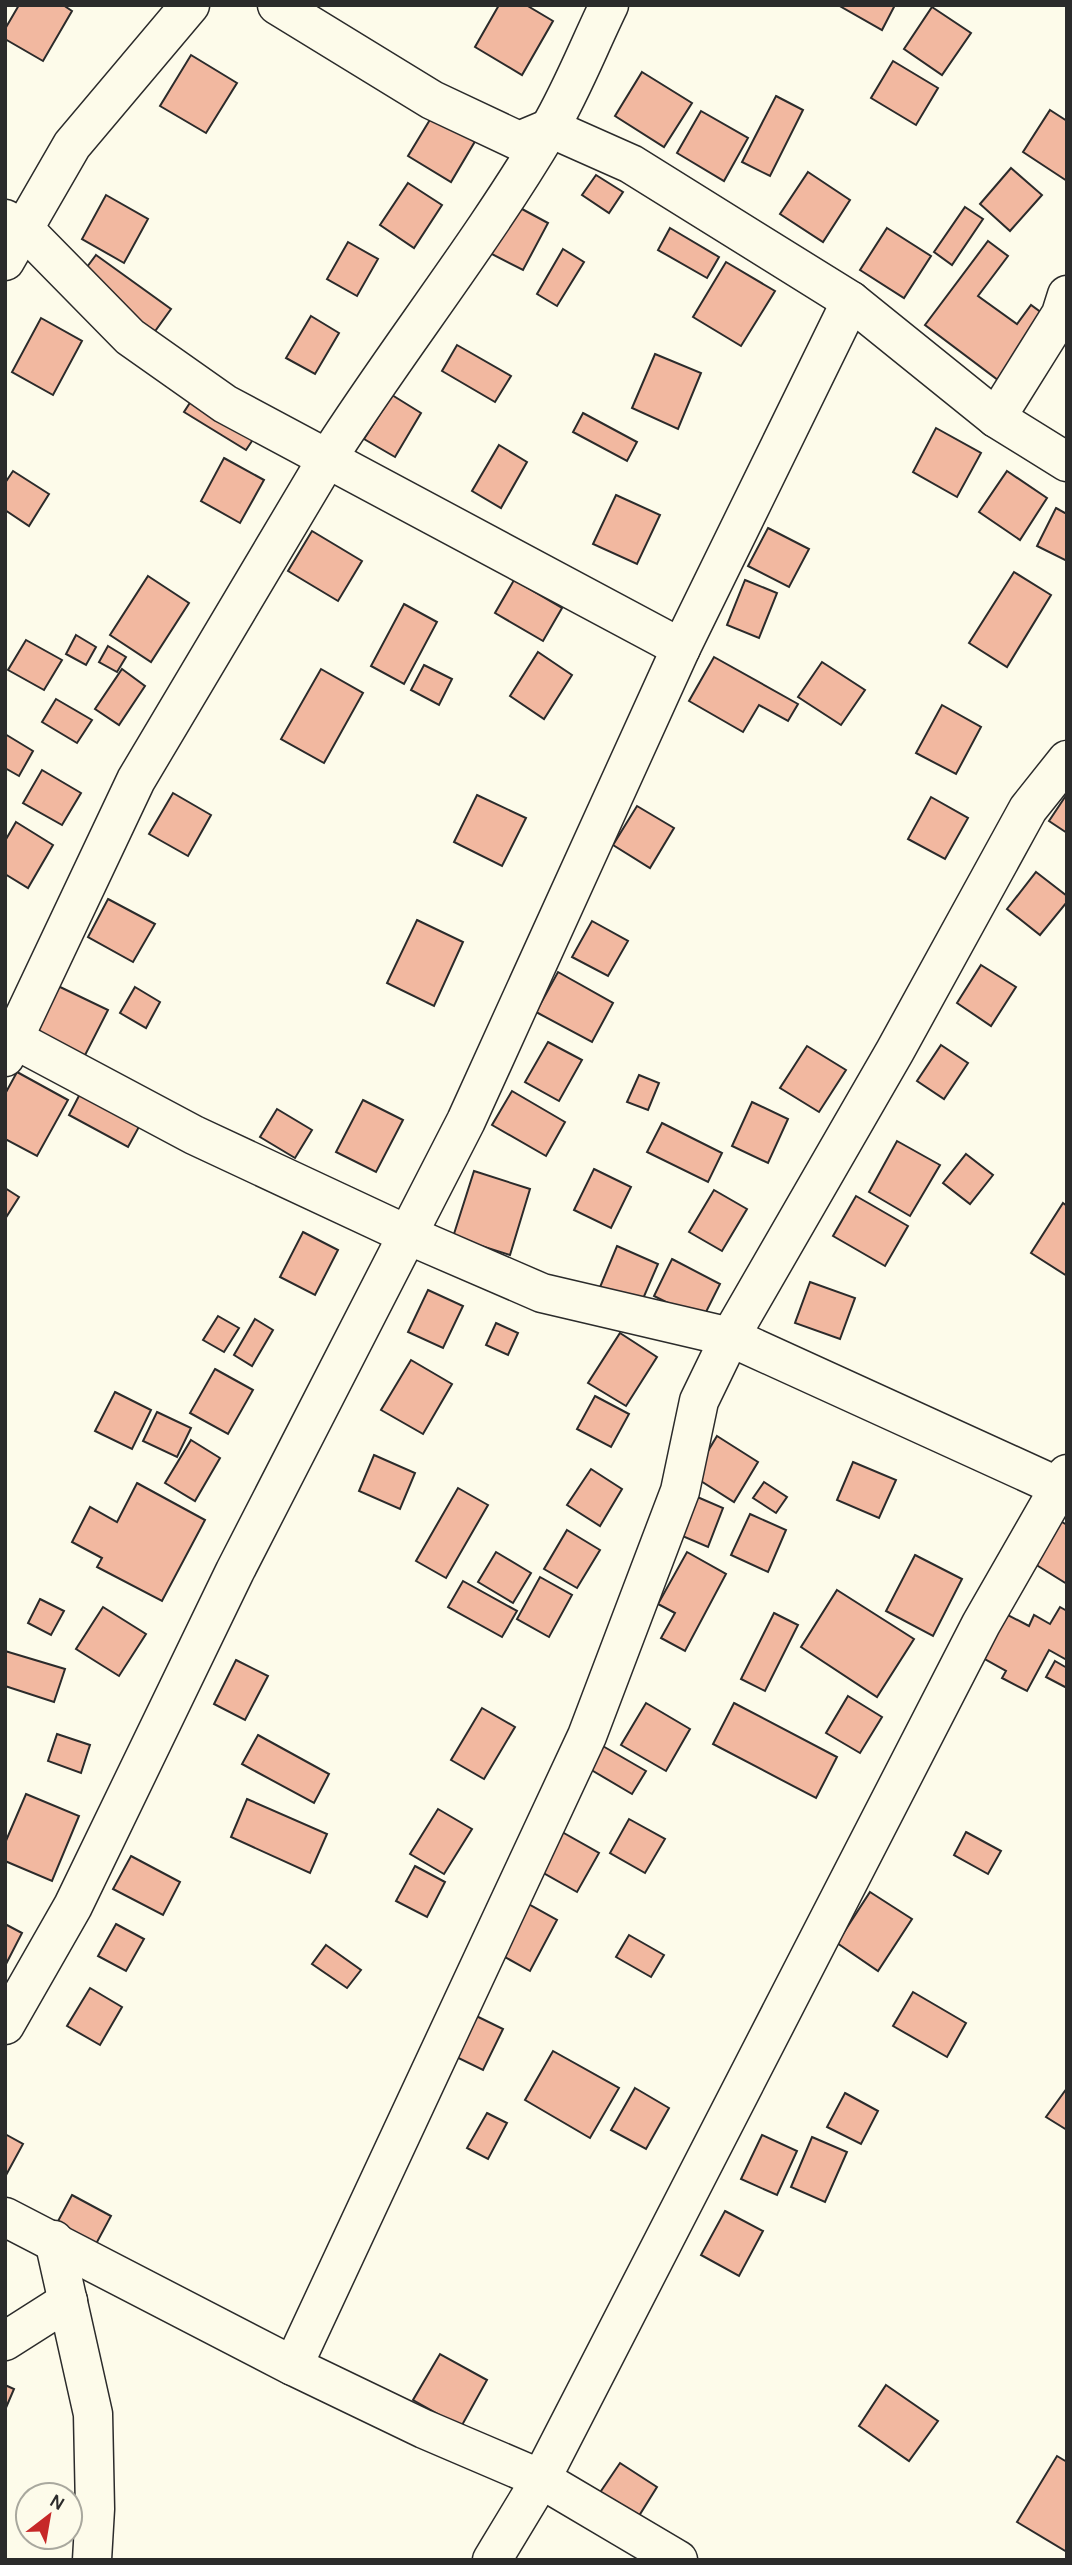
<svg xmlns="http://www.w3.org/2000/svg" width="1072" height="2565" font-family="Karla,sans-serif">
<style>
.building{fill:#f2b8a0;stroke:#2b2b2b;stroke-width:2}
.lines{fill:none;stroke-linecap:round;stroke-linejoin:round}
.minor-casing{stroke:#2b2b2b;stroke-width:41}
.minor{stroke:#fdfbea;stroke-width:38}
</style>
<rect width="100%" height="100%" fill="#fdfbea"/>
<!-- building -->
<g class="building">
<polygon points="19,5 63,5 72,11 43,61 5,39 5,29"/>
<polygon points="499,5 526,5 553,21 522,75 475,47"/>
<polygon points="838,5 895,5 882,30"/>
<polygon points="932,7 971,33 942,75 904,49"/>
<polygon points="191,55 237,83 206,133 160,106"/>
<polygon points="893,61 938,88 916,125 871,98"/>
<polygon points="642,72 692,103 664,147 615,116"/>
<polygon points="776,96 803,110 770,176 742,162"/>
<polygon points="1050,110 1067,121 1067,181 1023,152"/>
<polygon points="701,111 748,138 724,181 677,153"/>
<polygon points="434,113 477,138 451,182 408,156"/>
<polygon points="1011,168 1042,195 1010,231 980,204"/>
<polygon points="808,172 850,200 823,242 780,214"/>
<polygon points="596,175 623,192 609,213 582,195"/>
<polygon points="408,183 442,205 414,248 380,225"/>
<polygon points="106,195 148,219 124,263 82,239"/>
<polygon points="509,202 548,223 523,270 484,250"/>
<polygon points="965,207 983,219 952,265 934,252"/>
<polygon points="670,228 719,257 707,278 658,250"/>
<polygon points="887,228 931,256 904,298 860,270"/>
<polygon points="988,241 1008,256 978,296 1017,324 1031,305 1046,316 998,380 925,325"/>
<polygon points="348,242 378,259 357,296 327,279"/>
<polygon points="563,249 584,262 557,306 537,294"/>
<polygon points="96,255 171,309 153,334 78,279"/>
<polygon points="726,262 775,291 741,346 693,317"/>
<polygon points="311,316 339,333 315,374 286,358"/>
<polygon points="41,318 82,341 53,395 12,372"/>
<polygon points="457,345 511,376 495,402 442,371"/>
<polygon points="655,354 701,373 678,429 632,408"/>
<polygon points="392,395 421,413 395,457 364,439"/>
<polygon points="193,398 256,435 246,450 184,412"/>
<polygon points="583,413 637,442 627,461 573,432"/>
<polygon points="936,428 981,453 957,497 913,472"/>
<polygon points="499,445 527,462 501,508 472,491"/>
<polygon points="224,458 264,480 240,523 201,501"/>
<polygon points="13,471 49,494 29,526 5,510 5,483"/>
<polygon points="1007,471 1047,498 1020,540 979,512"/>
<polygon points="616,495 660,515 637,564 593,544"/>
<polygon points="1056,508 1067,514 1067,561 1037,546"/>
<polygon points="768,528 809,549 789,587 748,566"/>
<polygon points="312,531 362,561 338,601 288,571"/>
<polygon points="1014,572 1051,595 1007,667 969,643"/>
<polygon points="148,576 189,603 151,662 110,635"/>
<polygon points="514,580 562,608 543,641 495,613"/>
<polygon points="745,580 777,593 759,638 727,625"/>
<polygon points="404,604 437,622 404,684 371,666"/>
<polygon points="76,635 96,647 86,665 66,654"/>
<polygon points="26,640 62,660 44,690 8,670"/>
<polygon points="108,646 126,657 117,672 99,662"/>
<polygon points="538,652 572,675 544,719 510,696"/>
<polygon points="714,657 798,704 788,721 759,705 743,732 689,701"/>
<polygon points="822,662 865,690 841,725 798,697"/>
<polygon points="424,665 452,679 439,705 411,690"/>
<polygon points="122,669 145,686 119,725 95,709"/>
<polygon points="321,669 363,693 324,763 281,739"/>
<polygon points="56,699 92,720 77,743 42,722"/>
<polygon points="942,705 981,727 956,774 916,753"/>
<polygon points="5,734 33,751 19,776 5,768"/>
<polygon points="42,770 81,793 62,825 23,803"/>
<polygon points="173,793 211,815 188,856 149,834"/>
<polygon points="1067,794 1067,833 1049,821"/>
<polygon points="477,795 526,818 502,866 454,842"/>
<polygon points="931,797 968,818 945,859 908,839"/>
<polygon points="637,806 674,828 650,868 613,845"/>
<polygon points="16,822 53,845 28,888 5,874 5,841"/>
<polygon points="1036,872 1067,896 1067,902 1040,935 1007,909"/>
<polygon points="108,899 155,924 133,962 88,937"/>
<polygon points="417,920 463,942 434,1006 387,983"/>
<polygon points="592,921 628,941 608,976 572,957"/>
<polygon points="981,965 1016,987 991,1026 957,1003"/>
<polygon points="558,972 613,1003 592,1042 536,1012"/>
<polygon points="58,986 108,1010 80,1065 30,1041"/>
<polygon points="135,987 160,1002 146,1028 120,1013"/>
<polygon points="548,1042 582,1060 559,1101 525,1082"/>
<polygon points="941,1045 968,1063 944,1099 917,1081"/>
<polygon points="807,1046 846,1070 819,1112 780,1088"/>
<polygon points="17,1072 68,1100 37,1156 5,1139 5,1094"/>
<polygon points="639,1075 659,1083 648,1110 627,1102"/>
<polygon points="512,1091 565,1122 546,1156 492,1125"/>
<polygon points="81,1092 140,1125 128,1147 69,1115"/>
<polygon points="363,1100 403,1120 376,1172 336,1152"/>
<polygon points="752,1102 788,1119 768,1163 732,1146"/>
<polygon points="277,1109 312,1130 295,1158 260,1137"/>
<polygon points="662,1123 722,1153 708,1182 647,1152"/>
<polygon points="897,1141 940,1165 910,1216 869,1192"/>
<polygon points="966,1154 993,1175 970,1204 943,1183"/>
<polygon points="594,1169 631,1187 611,1228 574,1210"/>
<polygon points="474,1171 530,1189 510,1255 453,1237"/>
<polygon points="5,1188 19,1197 5,1219"/>
<polygon points="714,1190 747,1209 722,1251 689,1232"/>
<polygon points="856,1196 908,1226 885,1266 833,1236"/>
<polygon points="1063,1203 1067,1206 1067,1276 1031,1253"/>
<polygon points="303,1232 338,1250 315,1295 280,1277"/>
<polygon points="617,1246 658,1264 639,1308 598,1292"/>
<polygon points="672,1259 720,1284 702,1320 654,1296"/>
<polygon points="810,1282 855,1298 840,1339 795,1323"/>
<polygon points="428,1290 463,1306 443,1348 408,1332"/>
<polygon points="218,1316 239,1328 224,1352 203,1340"/>
<polygon points="255,1319 273,1330 252,1366 234,1355"/>
<polygon points="496,1323 518,1333 508,1355 486,1345"/>
<polygon points="620,1333 657,1357 626,1406 588,1383"/>
<polygon points="411,1360 452,1384 423,1434 381,1410"/>
<polygon points="215,1369 253,1390 228,1434 190,1413"/>
<polygon points="115,1392 151,1410 132,1449 95,1431"/>
<polygon points="595,1396 629,1414 611,1447 577,1429"/>
<polygon points="157,1412 191,1428 177,1457 143,1441"/>
<polygon points="717,1436 758,1462 734,1502 693,1476"/>
<polygon points="191,1440 220,1458 195,1501 165,1483"/>
<polygon points="374,1455 415,1473 400,1509 359,1491"/>
<polygon points="853,1462 896,1480 879,1518 837,1500"/>
<polygon points="591,1469 622,1489 600,1526 567,1505"/>
<polygon points="764,1482 787,1497 776,1513 753,1498"/>
<polygon points="137,1483 205,1520 162,1601 97,1567 102,1558 72,1542 90,1507 117,1522"/>
<polygon points="458,1488 488,1505 446,1578 416,1561"/>
<polygon points="695,1496 723,1508 708,1547 680,1535"/>
<polygon points="750,1514 786,1530 768,1572 731,1555"/>
<polygon points="1057,1519 1067,1525 1067,1584 1030,1561"/>
<polygon points="567,1530 600,1550 577,1588 544,1569"/>
<polygon points="496,1552 531,1573 513,1603 478,1582"/>
<polygon points="687,1552 726,1574 685,1651 661,1638 675,1613 658,1604"/>
<polygon points="915,1555 962,1579 933,1636 886,1611"/>
<polygon points="540,1577 572,1595 549,1637 517,1619"/>
<polygon points="463,1581 517,1611 502,1637 448,1607"/>
<polygon points="837,1590 914,1639 877,1697 801,1647"/>
<polygon points="40,1599 64,1611 51,1635 28,1623"/>
<polygon points="103,1607 146,1634 119,1676 76,1649"/>
<polygon points="1060,1607 1067,1611 1067,1660 1049,1650 1027,1691 1002,1678 1006,1671 983,1658 1006,1614 1029,1626 1034,1615 1050,1624"/>
<polygon points="774,1613 798,1625 765,1691 741,1679"/>
<polygon points="5,1651 65,1669 54,1702 5,1686"/>
<polygon points="236,1660 268,1676 245,1720 214,1704"/>
<polygon points="1055,1661 1067,1668 1067,1688 1046,1677"/>
<polygon points="848,1696 882,1717 860,1753 826,1733"/>
<polygon points="646,1703 690,1729 666,1771 621,1745"/>
<polygon points="734,1703 837,1757 816,1798 713,1744"/>
<polygon points="482,1708 515,1727 484,1779 451,1760"/>
<polygon points="57,1734 90,1745 81,1773 48,1761"/>
<polygon points="258,1735 329,1774 314,1803 242,1764"/>
<polygon points="601,1745 646,1771 632,1794 588,1768"/>
<polygon points="26,1794 79,1816 52,1881 5,1861 5,1843"/>
<polygon points="247,1799 327,1834 310,1873 231,1837"/>
<polygon points="438,1809 472,1829 444,1874 410,1854"/>
<polygon points="629,1819 665,1839 645,1873 610,1853"/>
<polygon points="555,1828 599,1853 577,1892 533,1867"/>
<polygon points="966,1832 1001,1851 988,1874 954,1855"/>
<polygon points="131,1856 180,1882 163,1915 113,1889"/>
<polygon points="415,1866 445,1882 427,1917 396,1901"/>
<polygon points="505,1891 557,1920 530,1971 478,1942"/>
<polygon points="870,1892 912,1919 878,1971 837,1943"/>
<polygon points="5,1924 22,1933 5,1966"/>
<polygon points="116,1924 144,1939 126,1971 98,1956"/>
<polygon points="629,1935 664,1955 651,1977 616,1957"/>
<polygon points="326,1945 361,1970 347,1988 312,1964"/>
<polygon points="90,1988 122,2007 100,2045 67,2026"/>
<polygon points="913,1992 966,2023 947,2057 893,2026"/>
<polygon points="464,2010 503,2029 483,2070 444,2051"/>
<polygon points="553,2051 619,2088 590,2138 525,2100"/>
<polygon points="635,2088 669,2108 646,2149 611,2130"/>
<polygon points="1067,2088 1067,2130 1046,2117"/>
<polygon points="845,2093 878,2111 861,2144 827,2127"/>
<polygon points="487,2113 507,2123 488,2159 467,2148"/>
<polygon points="5,2134 23,2144 5,2177"/>
<polygon points="762,2135 797,2151 777,2195 741,2179"/>
<polygon points="812,2137 847,2152 825,2202 791,2187"/>
<polygon points="72,2195 111,2216 96,2244 57,2223"/>
<polygon points="725,2211 763,2231 739,2276 701,2255"/>
<polygon points="440,2354 487,2380 461,2427 413,2400"/>
<polygon points="5,2385 14,2389 5,2410"/>
<polygon points="886,2385 938,2421 909,2461 859,2426"/>
<polygon points="1057,2456 1067,2462 1067,2552 1017,2522"/>
<polygon points="620,2463 657,2487 637,2519 599,2494"/>
</g>
<g class="lines">
<!-- minor casing -->
<g class="minor-casing">
<g id="minor">
<polyline points="277,5 432,100 519,141 550,128 631,164 851,301 996,418 1067,462"/>
<polyline points="5,219 24,229 130,337 225,404 681,648"/>
<polyline points="5,261 72,145 190,5"/>
<polyline points="996,418 1061,314 1067,295"/>
<polyline points="14,1039 194,1135 408,1235 542,1293 730,1337 1059,1487"/>
<path d="M5 1057 136 780 327 459C398 348 481 244 549 129 572 90 589 46 609 5"/>
<polyline points="5,2025 73,1906 235,1571 466,1121 681,648 851,301"/>
<polyline points="5,2217 293,2366 424,2429 541,2479 678,2560"/>
<polyline points="54,2240 93,2414 95,2509 92,2560"/>
<polyline points="5,2341 68,2301"/>
<polyline points="293,2366 587,1736 680,1491 699,1401 730,1337 895,1051 1028,809 1067,760"/>
<polyline points="492,2560 541,2479 981,1624 1067,1474"/>
</g>
</g>
<!-- minor -->
<use href="#minor" class="minor"/>
</g>
<!-- border -->
<rect width="1072" height="2565" fill="none" stroke="#2b2b2b" stroke-width="14"/>
<!-- north arrow -->
<g transform="translate(49 2516) rotate(31)"><circle r="33" fill="#fdfbea" stroke="#a9a89e" stroke-width="2"/>
<path d="M0-5L12 26L0 18L-12 26Z" fill="#c62828"/>
<text y="-10" font-size="19" font-weight="bold" text-anchor="middle" fill="#2b2b2b">N</text>
</g>
</svg>
